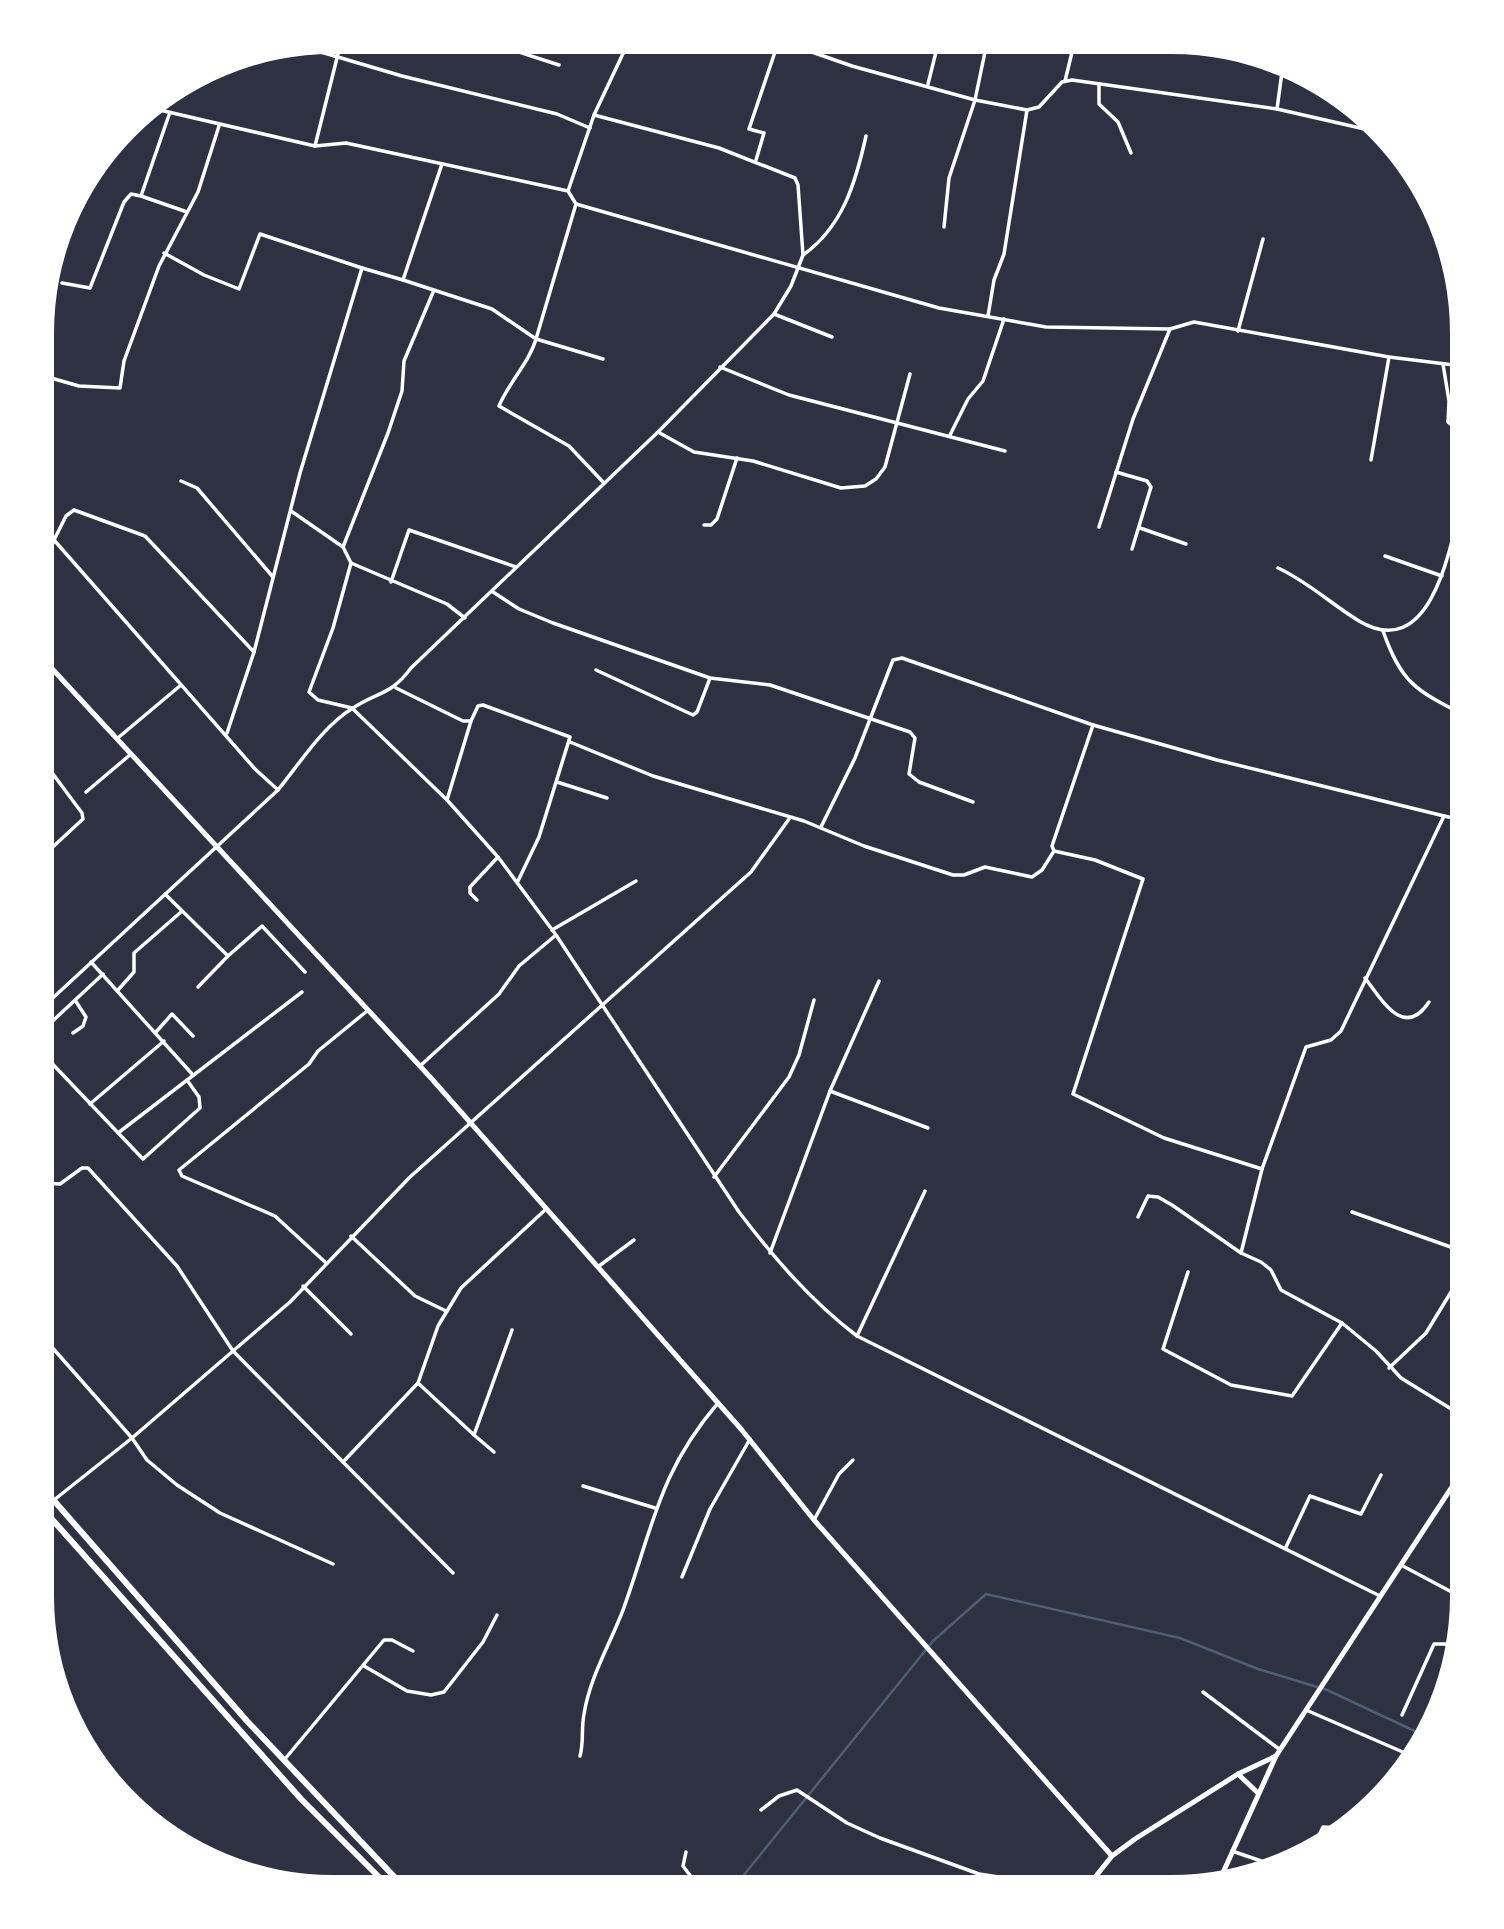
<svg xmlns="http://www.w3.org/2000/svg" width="1504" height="1929" font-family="'PT Sans',sans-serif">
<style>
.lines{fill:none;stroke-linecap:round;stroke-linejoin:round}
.stream{stroke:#4f5d75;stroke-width:2.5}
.minor{stroke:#fff;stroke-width:3.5}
.tertiary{stroke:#fff;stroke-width:5}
.trunk{stroke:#fff;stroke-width:6}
</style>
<rect width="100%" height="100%" fill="#2d3142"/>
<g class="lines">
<!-- stream -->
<polyline class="stream" points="735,1886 933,1641 986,1594 1180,1638 1258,1669 1327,1690 1421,1734 1423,1740"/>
<!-- minor -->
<g class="minor">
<polyline points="488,42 559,65"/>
<polyline points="786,43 852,66 975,100 1027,110 1039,107 1062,82 1072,80 1277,109 1369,130"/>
<polyline points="304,47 402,76 557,114 590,128"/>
<polyline points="1065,81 1074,44"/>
<polyline points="928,84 938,44"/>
<polyline points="1099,85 1099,104 1118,122 1131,153"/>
<polyline points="151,108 315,146 346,143 568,191 576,204 939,308 1046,327 1170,329 1194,322 1389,357 1462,366"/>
<polyline points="1277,109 1282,72"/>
<polyline points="169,115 141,196 187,212"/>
<polyline points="315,146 341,42"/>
<polyline points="756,160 764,133 749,129 778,43"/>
<polyline points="568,191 594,115 628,43"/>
<polyline points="944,227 949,178 975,100 986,47"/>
<polyline points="164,253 204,275 239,289 260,234 362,268"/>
<path d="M803 255C843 227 856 181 866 136"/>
<polyline points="403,280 492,309 536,339 576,204"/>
<polyline points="62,283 90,288 124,202 131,194 141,196"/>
<polyline points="774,314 832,337"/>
<polyline points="988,316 994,280 1004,254 1027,110"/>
<polyline points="1238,331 1263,239"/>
<path d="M603 359 536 339C529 363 509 382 499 406L569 446 604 483"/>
<polyline points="1443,364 1449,401 1448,422 1462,434"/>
<polyline points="720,367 789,395 1005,451"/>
<polyline points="44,376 79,386 120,388 124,361 159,266 198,192 219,126"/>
<polyline points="658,432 694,452 753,461 841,488 865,486 876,479 885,467 910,374"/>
<polyline points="950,435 968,399 983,381 1004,319"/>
<polyline points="1371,460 1389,357"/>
<polyline points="1116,472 1147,481 1151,487 1132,549"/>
<polyline points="181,481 197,488 273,577"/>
<polyline points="291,511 343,547 351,563 447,604 465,618"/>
<polyline points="704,525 711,525 717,519 737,458"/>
<polyline points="1099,527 1133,419 1170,329"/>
<polyline points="1140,528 1186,544"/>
<polyline points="54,540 66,516 74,510 145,536 254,652"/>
<polyline points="343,547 388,433 402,391 404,361 434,290"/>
<polyline points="1385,556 1442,576"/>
<path d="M351 563 333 628 309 692 318 700 352 708 447 800 498 857 556 935 739 1212C774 1258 811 1301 857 1336L1380 1596"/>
<path d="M44 564 54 540 255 769 278 790C300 763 323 726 353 708 379 691 390 696 411 668L658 432 774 314 791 286 803 255 798 185 795 178 719 148 594 115"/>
<path d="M1278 568C1307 581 1331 604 1359 621 1433 665 1452 541 1462 496"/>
<polyline points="391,582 409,530 516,567"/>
<polyline points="493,592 519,609 553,623 710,678 770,685 910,732 915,738 909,774 919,782 973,802"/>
<path d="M1383 631C1401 682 1415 690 1462 714"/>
<polyline points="596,670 693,715 697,712 710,678"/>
<polyline points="396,688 463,721 471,721 478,706 483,705 570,737 539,837 518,881"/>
<polyline points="1093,725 1052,846 1054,851 1095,860 1143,879 1073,1094 1164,1138 1262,1169"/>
<polyline points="227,733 254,652 300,473 362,268 403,280 442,164"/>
<polyline points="119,737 181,685"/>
<polyline points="570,742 653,776 804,821 864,846 953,875 964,875 985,867 1032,877 1042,870 1054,851"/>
<polyline points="557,782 607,798"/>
<polyline points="86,792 131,754"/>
<polyline points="447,800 471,721"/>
<polyline points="821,827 855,758 893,660 902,658 1093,725 1217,760 1444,816"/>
<polyline points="43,856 83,819 82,813 44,762"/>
<polyline points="165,894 228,956 198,987"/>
<polyline points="477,900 470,893 470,887 498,857"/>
<polyline points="552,930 636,881"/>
<polyline points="228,956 262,926 305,972"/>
<polyline points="91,962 193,1075"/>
<path d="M1365 978C1382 1000 1404 1040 1429 1002"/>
<polyline points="118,990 134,972 134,953 181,912"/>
<polyline points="43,1007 278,790"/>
<polyline points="43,1030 103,974"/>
<polyline points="156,1032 172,1014 193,1036"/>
<polyline points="73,1033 83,1026 86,1017 75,1000"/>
<polyline points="43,1054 143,1159 200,1108 199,1097 187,1080"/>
<polyline points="420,1066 499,994 519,966 556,935"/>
<polyline points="830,1091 928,1128"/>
<polyline points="90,1104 164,1041"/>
<polyline points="118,1133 302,992"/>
<polyline points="43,1136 51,1144"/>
<polyline points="714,1177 789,1077 799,1055 814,1000"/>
<polyline points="43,1183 60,1184 82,1168 88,1168 177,1266 233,1351 453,1573"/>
<polyline points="1352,1212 1462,1251"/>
<polyline points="1138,1217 1148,1196 1158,1197 1172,1205 1241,1253 1261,1262 1271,1270 1281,1290 1342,1323 1376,1351 1401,1378 1461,1415"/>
<polyline points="351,1236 415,1296 446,1311"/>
<polyline points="770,1253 830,1091 879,981"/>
<polyline points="1241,1253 1262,1169 1306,1047 1331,1040 1341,1031 1444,816 1462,820"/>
<polyline points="325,1262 275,1216 182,1176 179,1170 309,1064 318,1051 367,1011"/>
<polyline points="599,1266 634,1240"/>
<polyline points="1188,1272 1163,1349 1231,1385 1292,1396 1342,1323"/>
<polyline points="303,1286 351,1334"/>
<polyline points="857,1336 925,1191"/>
<polyline points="43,1337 132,1438 147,1460 177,1485 220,1513 333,1564"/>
<polyline points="1389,1368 1426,1333 1462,1274"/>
<polyline points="418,1383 474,1435 512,1330"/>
<polyline points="474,1435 494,1452"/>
<polyline points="343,1462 418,1383 438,1326 461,1288 545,1210"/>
<polyline points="583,1486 655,1508"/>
<polyline points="54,1500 132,1438 290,1302 410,1177 751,872 789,819"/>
<polyline points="814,1520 839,1474 853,1460"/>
<polyline points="1286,1547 1310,1496 1361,1514 1381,1475"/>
<polyline points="1401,1565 1461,1597"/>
<polyline points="682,1577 710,1509 750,1439"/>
<polyline points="364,1666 407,1691 431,1695 444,1692 483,1642 497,1615"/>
<polyline points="1203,1692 1279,1749"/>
<polyline points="1306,1710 1412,1756"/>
<polyline points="1402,1715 1434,1644 1452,1644"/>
<path d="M580 1756C584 1742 581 1729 584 1714 590 1677 610 1644 623 1610 653 1528 658 1473 718 1403"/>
<polyline points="285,1759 384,1640 392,1640 413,1651"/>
<polyline points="761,1810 779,1796 797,1790 847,1823 880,1838 979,1874 1058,1886"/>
<polyline points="1312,1850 1323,1827 1342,1828"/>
<polyline points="1232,1851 1267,1863"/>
<polyline points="686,1852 683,1866 698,1886"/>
</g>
<!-- tertiary -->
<g class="tertiary">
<polyline points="44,660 431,1078 741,1429 814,1520 1112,1856"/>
<polyline points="1238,1774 1258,1793"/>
<polyline points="1221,1877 1276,1756"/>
<polyline points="1088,1886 1112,1856 1135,1839 1238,1774 1276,1756 1461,1473"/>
</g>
<!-- trunk -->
<g class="trunk">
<polyline points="42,1487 247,1721 403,1886"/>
<polyline points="42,1508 301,1799 388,1886"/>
</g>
</g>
<!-- crop -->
<path d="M0 0H1504V1929H0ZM333 54H1171A279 279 0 0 1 1450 333V1596A279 279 0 0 1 1171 1875H333A279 279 0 0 1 54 1596V333A279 279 0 0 1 333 54Z" fill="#fff" fill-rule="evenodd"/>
</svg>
